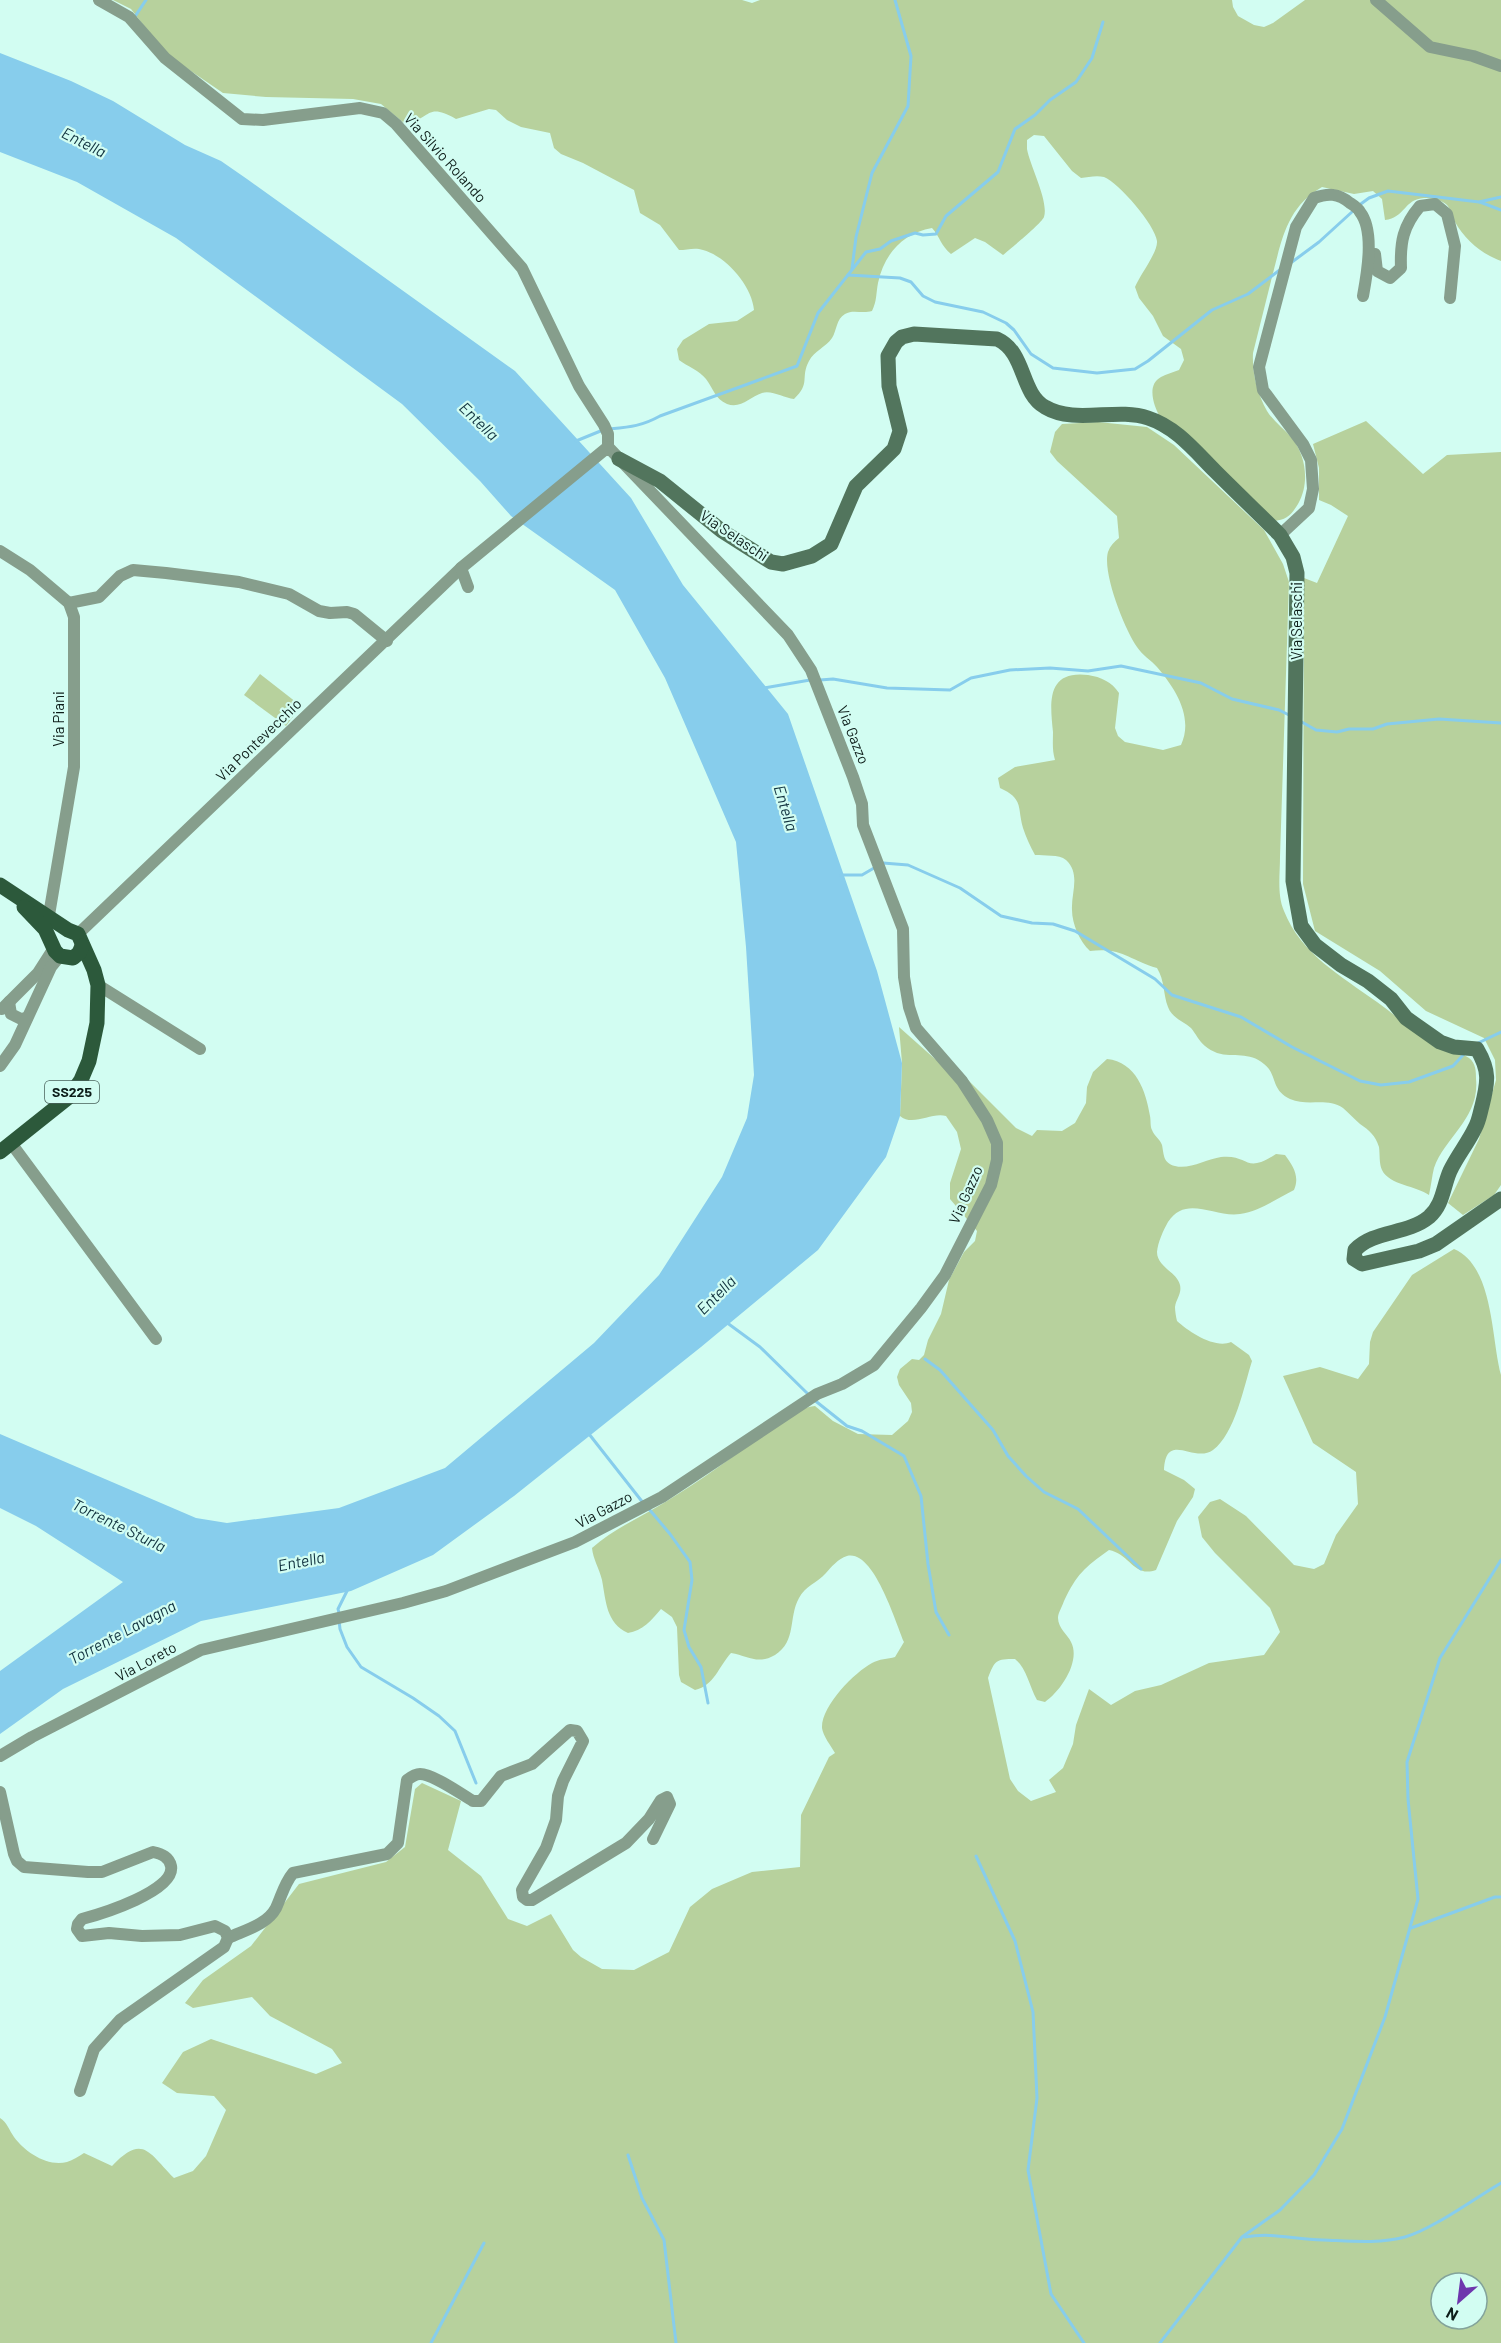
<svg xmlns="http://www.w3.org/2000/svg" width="1501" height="2343" font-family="Barlow,sans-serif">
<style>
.green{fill:#b7d19d;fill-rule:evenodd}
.water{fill:#87cdec}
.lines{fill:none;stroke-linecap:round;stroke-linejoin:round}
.stream{stroke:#87cdec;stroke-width:3}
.street{stroke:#869e8c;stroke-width:12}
.secondary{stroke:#52755d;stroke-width:15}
.primary{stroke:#2c593b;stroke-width:15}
.labels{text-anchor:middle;stroke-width:4.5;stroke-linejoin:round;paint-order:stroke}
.shield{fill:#d2fdf2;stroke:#48605a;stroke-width:1.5}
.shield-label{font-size:14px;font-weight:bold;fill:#0d1d19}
.street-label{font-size:15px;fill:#0d1d19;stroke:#d2fdf2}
.water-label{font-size:16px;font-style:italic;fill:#10313e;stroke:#d2fdf2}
</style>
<rect width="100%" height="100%" fill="#d2fdf2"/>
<!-- green -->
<g class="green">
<path d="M113 0H742L752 3 760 0H1232L1233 7 1238 16 1254 25 1264 27 1273 23 1305 0H1501V261C1482 254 1465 240 1455 222 1452 217 1451 209 1447 205 1442 200 1431 198 1424 198 1404 199 1405 218 1385 220L1382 199 1373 191 1354 194 1322 187C1285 208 1281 244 1271 281 1265 305 1259 329 1253 353 1252 373 1257 393 1267 411 1273 421 1284 429 1292 438 1306 456 1310 483 1298 504 1291 515 1287 520 1273 521L1160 417C1154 406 1146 385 1161 377 1166 374 1174 372 1179 370L1184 360 1181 349 1163 336 1153 316 1139 298 1135 287C1140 275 1158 252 1157 241 1155 225 1119 183 1104 177 1097 175 1088 177 1081 178L1072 171 1044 136 1034 135 1027 140V149C1030 166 1049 201 1044 217 1041 224 1010 249 1003 255L985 242 975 238 951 254C941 246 940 237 932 228 903 233 884 254 878 283 876 293 877 301 872 311 862 314 853 309 845 314 836 319 837 330 832 338 826 347 814 351 809 361 800 378 811 383 794 399 784 398 772 390 762 393 750 397 741 409 727 404 715 399 713 388 706 379 700 371 687 366 679 360L677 349 683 340 709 324 737 321 754 310C752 286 726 256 703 250 695 247 687 250 679 250L660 225 640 213 634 190 583 163 561 154 554 148 550 133 521 127 507 120 496 110 489 109 456 119C425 101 431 121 404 123L381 104 353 99 266 97 223 93 166 54 131 9Z"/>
<polygon points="1366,421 1423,474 1447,455 1501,452 1501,1185 1494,1195 1463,1215 1448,1203 1479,1139 1496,1080 1495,1060 1484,1038 1426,1011 1380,971 1315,931 1303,884 1304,578 1317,583 1348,516 1331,505 1319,500 1319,468 1313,444"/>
<path d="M1098 422 1147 427 1174 445 1264 530 1283 564 1289 582 1280 857C1280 875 1277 895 1284 911 1301 954 1341 976 1377 1002 1398 1017 1416 1035 1440 1047 1449 1052 1462 1053 1469 1058 1476 1063 1476 1072 1476 1079 1480 1118 1445 1137 1434 1168 1432 1176 1431 1186 1429 1195 1417 1186 1389 1185 1382 1170 1379 1164 1380 1154 1379 1147 1375 1135 1370 1131 1360 1124 1354 1119 1349 1113 1343 1108 1327 1097 1308 1107 1290 1099 1270 1089 1278 1075 1264 1064 1249 1051 1234 1058 1217 1053 1213 1051 1208 1049 1205 1046 1199 1041 1196 1034 1191 1028 1183 1021 1172 1018 1168 1007 1163 994 1165 981 1157 968 1129 960 1122 947 1090 951 1080 942 1072 924 1072 910 1071 893 1081 874 1066 860 1059 854 1044 856 1035 855 1030 846 1026 837 1023 828 1017 807 1024 799 1000 788L998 778 1015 767 1055 760C1052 750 1053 742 1053 732 1050 703 1046 670 1088 675 1101 677 1112 682 1119 693L1115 728 1118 736 1125 742 1163 750 1181 745C1194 717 1175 688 1157 667 1151 660 1142 655 1137 647 1125 630 1102 573 1108 552 1110 546 1114 542 1119 538L1117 516 1057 461 1050 452 1055 432 1062 424Z"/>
<polygon points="260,674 301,706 286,726 244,695"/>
<path d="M899 1027 935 1059 967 1079 1016 1128 1032 1136 1037 1130 1062 1131 1075 1123 1086 1103 1087 1087 1093 1072 1107 1059C1136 1062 1146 1091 1150 1116 1151 1121 1150 1126 1152 1130 1154 1136 1160 1139 1162 1145 1164 1155 1163 1163 1175 1166 1189 1170 1207 1159 1221 1157 1250 1154 1244 1175 1276 1154L1285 1155C1293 1166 1300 1176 1294 1190 1276 1199 1260 1211 1240 1214 1215 1218 1186 1194 1168 1222 1163 1231 1158 1242 1157 1252 1157 1267 1177 1272 1180 1285 1182 1294 1176 1299 1175 1307 1175 1311 1176 1317 1177 1321 1189 1332 1215 1349 1231 1342L1249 1355 1252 1361C1244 1386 1235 1434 1213 1450 1194 1464 1166 1430 1164 1470L1184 1480 1195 1489 1193 1497 1177 1521 1156 1570C1134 1578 1130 1554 1109 1550 1084 1568 1077 1574 1064 1601 1062 1607 1058 1613 1058 1618 1058 1628 1068 1635 1071 1642 1081 1661 1061 1691 1045 1702L1037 1700C1029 1686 1027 1669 1015 1659 996 1659 995 1660 988 1678L1010 1779 1018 1791 1031 1801 1056 1792 1049 1780 1063 1768 1073 1744 1076 1725 1089 1689 1111 1705 1135 1691 1161 1685 1209 1663 1264 1655 1280 1632 1270 1608 1215 1553 1202 1537 1198 1517 1210 1502 1220 1499 1246 1516 1294 1565 1314 1569 1324 1564 1336 1535 1358 1504 1356 1472 1313 1443 1283 1376 1320 1367 1358 1379 1369 1364 1370 1342 1373 1332 1412 1275 1454 1249C1494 1266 1491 1339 1501 1375V2343H0V2118C7 2122 9 2130 14 2137 25 2152 47 2167 67 2162 73 2160 79 2156 84 2153L112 2166C143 2133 149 2153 174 2178L193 2171 206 2156 226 2110 214 2096 177 2093 162 2083 183 2052 211 2039 316 2074 342 2063 332 2049 270 2016 252 1997 193 2008 185 2003 203 1980 251 1946 299 1884 386 1862 405 1847 415 1789 422 1783 461 1801 448 1850 481 1876 508 1919 527 1926 551 1914 573 1950 581 1957 602 1969 634 1970 669 1952 690 1907 712 1889 752 1872 800 1867 801 1815 829 1757 835 1753C831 1746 823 1736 822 1728 821 1706 855 1672 872 1663 879 1659 888 1659 895 1657L904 1642C896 1624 874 1549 847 1556 838 1559 831 1567 826 1573 817 1583 805 1586 799 1598 788 1618 797 1641 775 1655 758 1665 748 1656 731 1653 719 1666 714 1686 695 1690L681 1682 679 1675 677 1627 672 1617 661 1609C652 1620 642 1631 628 1633 606 1623 606 1601 602 1580 599 1568 593 1559 592 1548 613 1529 643 1516 667 1501 700 1481 731 1458 762 1435 776 1424 797 1408 815 1406L833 1421 858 1434 892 1435 908 1421 912 1412 911 1403 899 1385 897 1377 900 1369 912 1359 919 1360 924 1355 928 1340 941 1314 949 1280 964 1252 975 1241 977 1231 950 1199V1183L961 1149 957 1132 946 1116C931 1112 913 1127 900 1116L902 1063ZM1441 2283H1477V2319H1441Z"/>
</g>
<!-- water -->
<polygon class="water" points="0,53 71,81 113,101 185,145 221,161 247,179 515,371 631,498 683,585 788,714 877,971 902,1063 900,1116 886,1157 818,1250 701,1347 514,1496 433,1555 351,1591 201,1621 63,1689 0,1734 0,1671 123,1582 36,1526 0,1508 0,1434 196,1518 227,1523 339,1508 445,1468 594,1343 659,1275 722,1177 747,1118 754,1075 746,947 736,842 665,678 615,590 511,516 480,481 402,404 176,238 77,182 0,152"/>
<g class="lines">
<!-- stream -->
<g class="stream">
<polyline points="134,18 146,0"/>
<polyline points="1480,202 1501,210"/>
<polyline points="1358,206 1369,198 1388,191 1479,202 1501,197"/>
<polyline points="1292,262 1319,242 1353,211"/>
<polyline points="852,269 856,237 872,173 908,106 911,56 895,0"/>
<polyline points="848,275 900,278 911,282 923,296 935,302 983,312 1006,323 1014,330 1031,354 1053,368 1097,373 1135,369 1148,361 1212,310 1248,294 1281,269"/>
<path d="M610 429C630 427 642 426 660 416L797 366 818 313 866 252 880 249 891 241 915 233 923 235 936 234 946 216 998 172 1015 129 1035 115 1050 100 1076 82 1092 58 1103 22"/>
<polyline points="576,441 603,430"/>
<polyline points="820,680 833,679 887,688 950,690 971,678 1010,670 1050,668 1088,671 1121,666 1201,683 1232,699 1279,710 1289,715"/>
<polyline points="764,688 810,680"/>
<polyline points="1300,721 1316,730 1337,732 1349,729 1373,729 1387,724 1439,719 1501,723"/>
<polyline points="883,863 908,865 960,888 1001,916 1032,923 1053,924 1075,931 1155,979 1172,995 1241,1017 1292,1047 1360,1081 1381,1085 1409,1082 1453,1066 1464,1054"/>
<polyline points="841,875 862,875 874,868"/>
<polyline points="1476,1044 1501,1032"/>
<polyline points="726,1322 760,1347 808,1394"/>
<polyline points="925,1359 940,1370 993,1430 1008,1456 1026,1476 1044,1492 1078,1509 1141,1569"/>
<polyline points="813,1399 847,1426 862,1431 904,1456 921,1496 928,1564 936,1612 949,1635"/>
<polyline points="589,1434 644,1504"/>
<polyline points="649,1509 670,1534 690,1562 692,1580 684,1630 689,1647 701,1667 708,1703"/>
<polyline points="339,1613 338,1609 348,1589"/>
<polyline points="339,1620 340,1629 347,1647 361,1667 413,1698 439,1716 455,1731 476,1783"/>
<polyline points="976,1856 1015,1941 1033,2012 1037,2098 1028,2170 1051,2294 1084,2343"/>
<polyline points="1411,1928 1495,1897 1501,1897"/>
<polyline points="628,2155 642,2198 664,2240 676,2343"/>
<path d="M1245 2237C1275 2232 1294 2240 1323 2240 1350 2241 1379 2244 1405 2237 1433 2229 1475 2198 1501 2183"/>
<polyline points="431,2343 484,2243"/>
<polyline points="1160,2343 1242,2237 1280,2210 1314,2175 1342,2129 1385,2017 1418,1899 1408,1799 1407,1762 1440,1658 1501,1560"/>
</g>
<!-- street -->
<g class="street">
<polyline points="99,0 129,17 165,58 242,119 263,120 360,108 383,113 396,124 522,268 579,386 604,425 608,434 608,447"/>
<polyline points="1376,0 1430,47 1473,56 1501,66"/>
<path d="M1375 254 1377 271 1390 278 1401 268C1400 242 1403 226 1420 206L1435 204 1447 214 1455 246 1450 298"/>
<path d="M1280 535 1309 508 1313 489 1311 460 1303 444 1263 390 1259 367 1296 227 1314 198C1328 193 1338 193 1350 203 1353 205 1358 208 1360 212 1375 231 1367 274 1363 296"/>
<polyline points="0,551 30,570 69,603 74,617 74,767 49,915"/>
<polyline points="69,603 99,597 120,576 133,570 166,573 239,582 289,594 319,611 330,613 347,612 354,614 387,641"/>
<polyline points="78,934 461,568"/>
<polyline points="98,985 200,1049"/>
<polyline points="9,1002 11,1014 21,1019 27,1018"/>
<polyline points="2,1009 38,973 54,948"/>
<polyline points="0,1066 15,1045 51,967 60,956"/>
<polyline points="11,1143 156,1339"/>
<polyline points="0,1756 32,1737 201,1650 403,1603 446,1591 575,1542 662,1497 817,1394 842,1384 874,1365 921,1308 945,1275 991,1185 997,1160 997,1143 987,1120 962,1081 916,1028 909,1007 904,977 903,929 863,825 862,804 853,777 811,670 788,635 608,447 461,568 468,587"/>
<path d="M0 1792 14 1854 17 1861 24 1867 88 1872H102L153 1852C162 1854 169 1857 171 1866 176 1891 101 1914 82 1919L78 1924 77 1929 82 1936 109 1933 142 1936 180 1935 215 1926 225 1931 228 1938 224 1947 120 2020 94 2049 80 2091"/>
<path d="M228 1938C245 1930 267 1925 276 1908 282 1895 284 1884 293 1873L387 1854 398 1843 407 1780C411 1777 415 1774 420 1774 433 1774 461 1794 473 1801H481L501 1776 532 1764 570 1730 577 1731 583 1741 563 1781 558 1796 556 1820 546 1848 522 1890 523 1897 527 1900H532L626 1843 649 1819 661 1800 667 1797 670 1804 653 1839"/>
</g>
<!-- secondary -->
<path class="secondary" d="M619 459 660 481 722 531 771 562 783 564 812 556 831 544 856 486 894 449 900 431 889 386 888 356 896 342 902 337 914 334 997 339C1026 352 1020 393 1045 407 1075 425 1116 407 1148 418 1176 427 1195 451 1215 471 1237 493 1259 514 1280 535L1293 557 1297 573 1293 881 1301 926 1315 945 1341 965 1368 981 1391 999 1406 1018 1440 1042 1454 1047 1477 1049C1490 1071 1488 1082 1482 1106 1480 1113 1479 1121 1475 1128 1468 1143 1457 1156 1450 1171 1443 1187 1443 1205 1429 1217 1407 1235 1374 1230 1355 1250L1354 1259 1362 1264 1419 1251 1436 1244 1501 1199"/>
<!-- primary -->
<g class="primary">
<polyline points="0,885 68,930 78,934 94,970 98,985 97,1023 89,1061 81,1080 69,1097 0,1152"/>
<polyline points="24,907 45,929 55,951 60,956 73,958 79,953 82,946"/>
</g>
</g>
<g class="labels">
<!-- shield labels -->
<rect class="shield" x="45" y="1081" width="54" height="22" rx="4.5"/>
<g class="shield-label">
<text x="72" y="1097">SS225</text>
</g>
<!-- street labels -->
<g class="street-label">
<text transform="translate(445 158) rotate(48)" y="5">Via Silvio Rolando</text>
<text transform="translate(734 536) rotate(34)" y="5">Via Selaschi</text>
<text transform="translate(1297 621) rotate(-90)" y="5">Via Selaschi</text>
<text transform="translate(59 719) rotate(-90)" y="5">Via Piani</text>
<text transform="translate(853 735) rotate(68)" y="5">Via Gazzo</text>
<text transform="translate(259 740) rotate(-44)" y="5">Via Pontevecchio</text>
<text transform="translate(966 1195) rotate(-66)" y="5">Via Gazzo</text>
<text transform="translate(604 1510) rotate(-28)" y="5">Via Gazzo</text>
<text transform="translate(146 1662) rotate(-28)" y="5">Via Loreto</text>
</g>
<!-- water labels -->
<g class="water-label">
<text transform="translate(84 142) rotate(27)" y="6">Entella</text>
<text transform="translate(479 421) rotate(44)" y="6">Entella</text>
<text transform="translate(786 808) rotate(73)" y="6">Entella</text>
<text transform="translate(716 1295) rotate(-45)" y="6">Entella</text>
<text transform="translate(119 1525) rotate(26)" y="6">Torrente Sturla</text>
<text transform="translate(301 1561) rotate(-11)" y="6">Entella</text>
<text transform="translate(122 1632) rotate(-28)" y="6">Torrente Lavagna</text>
</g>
</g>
<!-- north arrow -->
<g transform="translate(1459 2301) rotate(208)"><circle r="28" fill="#d2fdf2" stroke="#83a39b" stroke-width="1.5"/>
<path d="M0-4.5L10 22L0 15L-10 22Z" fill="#6e36ad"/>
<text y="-9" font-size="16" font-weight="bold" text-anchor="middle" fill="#0d1d19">N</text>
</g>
</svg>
